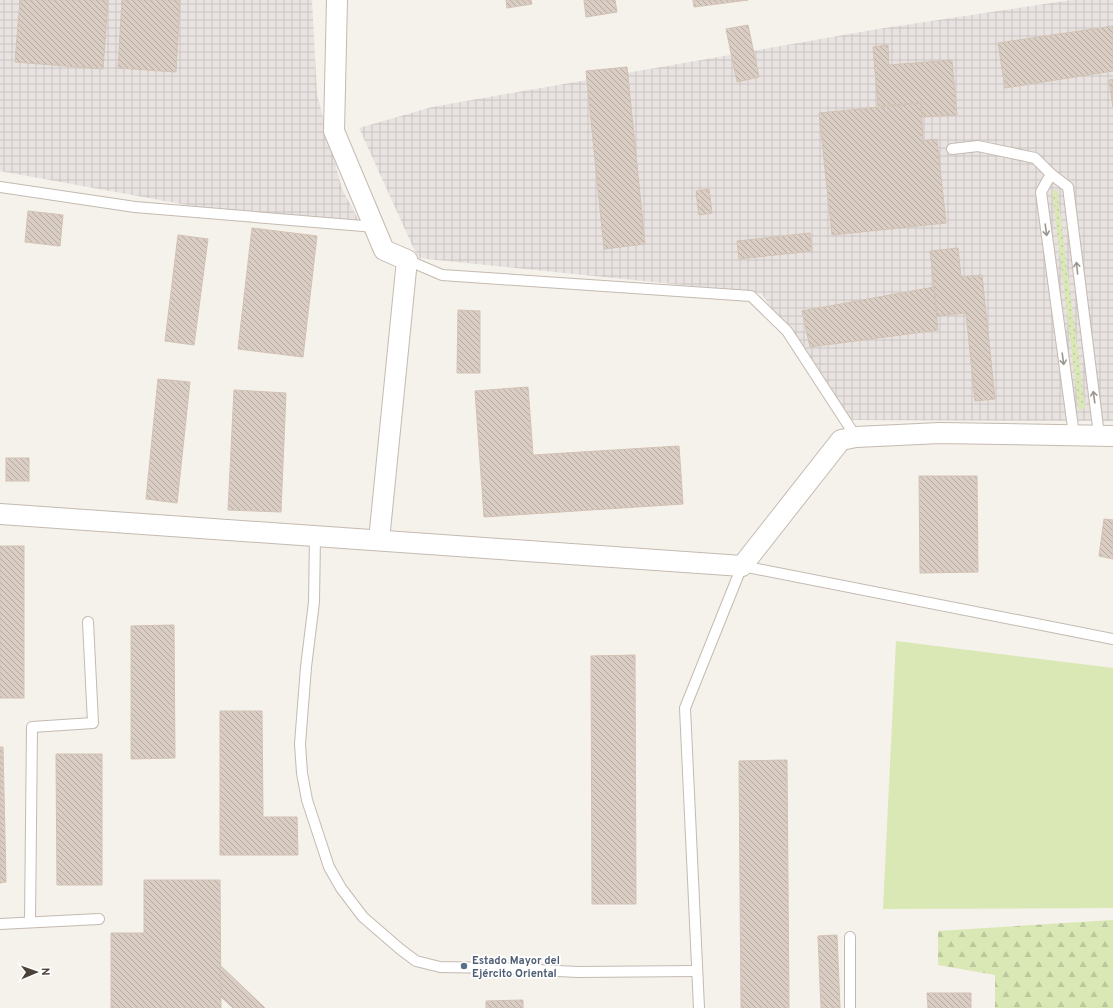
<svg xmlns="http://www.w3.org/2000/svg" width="1113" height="1008" font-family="Overpass,sans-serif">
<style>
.industrial{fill:url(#industrial-grid)}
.grass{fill:url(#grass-dots)}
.forest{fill:url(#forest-firs)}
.garden{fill:#d9e8b5}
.building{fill:url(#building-back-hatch);stroke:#d2c2b4}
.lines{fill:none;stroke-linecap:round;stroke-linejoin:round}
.service-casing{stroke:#c4bab1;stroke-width:12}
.minor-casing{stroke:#c4bab1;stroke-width:22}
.service{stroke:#fff;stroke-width:10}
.minor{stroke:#fff;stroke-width:20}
.oneway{stroke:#9b9692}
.service-dot{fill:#5c6f8a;stroke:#fff;stroke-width:1.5}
.labels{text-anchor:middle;stroke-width:3.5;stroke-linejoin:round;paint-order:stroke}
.service-label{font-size:11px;font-weight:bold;fill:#4e5e75;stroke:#fff;text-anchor:start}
</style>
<defs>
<pattern id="industrial-grid" width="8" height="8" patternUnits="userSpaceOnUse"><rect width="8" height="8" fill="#e8e3e0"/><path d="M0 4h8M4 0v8" fill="none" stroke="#c8c4c1"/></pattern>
<pattern id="grass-dots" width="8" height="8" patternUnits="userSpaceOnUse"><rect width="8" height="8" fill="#d9e8b5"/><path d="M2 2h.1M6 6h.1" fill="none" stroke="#bcc89c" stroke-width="1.8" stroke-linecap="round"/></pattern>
<pattern id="forest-firs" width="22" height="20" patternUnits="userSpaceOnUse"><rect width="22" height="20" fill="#d9e8b5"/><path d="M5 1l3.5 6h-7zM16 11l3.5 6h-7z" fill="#bcc89c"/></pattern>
<pattern id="building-back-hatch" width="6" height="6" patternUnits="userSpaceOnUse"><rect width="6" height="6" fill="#dacec4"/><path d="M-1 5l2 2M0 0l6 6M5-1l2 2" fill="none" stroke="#b3a9a0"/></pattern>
</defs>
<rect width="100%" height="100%" fill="#f5f1eb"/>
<!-- industrial -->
<g class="industrial">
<polygon points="0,0 312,0 317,94 342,189 362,226 220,211 0,171"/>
<polygon points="1071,0 1113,0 1113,421 852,420 761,293 418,258 359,128 432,107 878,29"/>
</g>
<!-- grass -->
<polygon class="grass" points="1057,190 1085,408 1079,410 1052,191"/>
<!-- forest -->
<polygon class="forest" points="1113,920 1113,1008 995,1008 995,975 938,965 938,931"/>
<!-- garden -->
<polygon class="garden" points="896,641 1113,668 1113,908 883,909"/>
<!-- building -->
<g class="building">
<polygon points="20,0 108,0 103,69 15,62"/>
<polygon points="122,0 180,0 176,72 118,68"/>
<polygon points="506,0 531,0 532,4 507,8"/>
<polygon points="584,0 615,0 617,12 586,17"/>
<polygon points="693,0 748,0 694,7"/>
<polygon points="748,25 759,77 737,82 726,29"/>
<polygon points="1113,26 1113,71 1005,88 998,43"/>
<polygon points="888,45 889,65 952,60 957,115 922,117 921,103 878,106 873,47"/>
<polygon points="627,67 645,244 604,249 586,71"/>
<polygon points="1113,79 1113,108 1109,80"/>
<polygon points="921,103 923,141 937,139 946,223 832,235 819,113"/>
<polygon points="709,189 712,213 699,215 696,191"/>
<polygon points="28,211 63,215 60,246 25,242"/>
<polygon points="252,228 317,236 303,357 238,349"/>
<polygon points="810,233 812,251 739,259 737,241"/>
<polygon points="178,235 208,239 194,345 165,341"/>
<polygon points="958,248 961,277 982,275 995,399 975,401 966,313 937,316 930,251"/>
<polygon points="934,287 938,330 810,347 802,311"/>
<polygon points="458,310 480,311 480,373 457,373"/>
<polygon points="158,379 190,382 177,503 146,499"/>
<polygon points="528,387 533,455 679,446 683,504 484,517 475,391"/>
<polygon points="234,390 286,393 281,512 228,510"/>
<rect x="6" y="458" width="23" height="23"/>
<polygon points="919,476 977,476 978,572 920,573"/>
<polygon points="1104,519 1113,520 1113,559 1099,556"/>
<rect x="0" y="546" width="24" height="152"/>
<polygon points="174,625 175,758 131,759 131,626"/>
<polygon points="635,655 636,904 592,904 591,656"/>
<polygon points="220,711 262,711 263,817 297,817 298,855 220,855"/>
<polygon points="0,747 3,747 6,882 0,883"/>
<polygon points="56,754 102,754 102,885 57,885"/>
<polygon points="787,760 789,1008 741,1008 739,761"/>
<polygon points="144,880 220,880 221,1008 111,1008 111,933 144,933"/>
<polygon points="837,935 840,1008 821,1008 818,936"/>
<polygon points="220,965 265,1008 233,1008 221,997"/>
<polygon points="927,993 971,993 971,1008 928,1008"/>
<polygon points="523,1000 523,1008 486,1008 486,1001"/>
</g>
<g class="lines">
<!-- service casing -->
<g class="service-casing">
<g id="service">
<polyline points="952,149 978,146 1035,158 1051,174"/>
<polyline points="0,187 135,207 375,227"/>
<polyline points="407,260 442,275 751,296 787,331 856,437"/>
<polyline points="1074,435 1041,192 1051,174 1068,187 1099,435"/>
<polyline points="315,536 314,602 306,667 300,744 302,773 307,800 329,867 341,888 363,917 400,949 416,961 440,967 499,968 578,972 697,971"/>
<polyline points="30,922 32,727 93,723 88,622"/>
<polyline points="0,924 99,919"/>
<polyline points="850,937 850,1008"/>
<polyline points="699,1008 685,708 742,566 1113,639"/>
</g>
</g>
<!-- minor casing -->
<g class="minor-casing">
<g id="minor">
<polyline points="337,0 334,131 384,250 407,260 379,540"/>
<polyline points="0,514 742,566 841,440 856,437 940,433 1113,436"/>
</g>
</g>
<!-- service -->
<use href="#service" class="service"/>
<!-- minor -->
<use href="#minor" class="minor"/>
</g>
<!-- one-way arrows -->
<defs><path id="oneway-shaft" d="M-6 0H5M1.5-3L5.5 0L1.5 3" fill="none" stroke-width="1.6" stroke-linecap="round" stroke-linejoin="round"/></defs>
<g class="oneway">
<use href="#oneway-shaft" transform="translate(1046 230) rotate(82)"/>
<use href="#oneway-shaft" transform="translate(1077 268) rotate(-96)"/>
<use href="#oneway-shaft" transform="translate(1063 359) rotate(82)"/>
<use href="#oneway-shaft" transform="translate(1094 397) rotate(-98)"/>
</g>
<!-- markers -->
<circle class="service-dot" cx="464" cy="966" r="4"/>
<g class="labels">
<!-- service labels -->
<g class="service-label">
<text x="472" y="964">Estado Mayor del<tspan x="472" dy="13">Ejército Oriental</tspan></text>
</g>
</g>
<!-- north arrow -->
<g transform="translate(36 972) rotate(88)" stroke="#ffffff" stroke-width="3" paint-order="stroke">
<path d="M0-3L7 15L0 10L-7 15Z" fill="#4a4139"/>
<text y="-6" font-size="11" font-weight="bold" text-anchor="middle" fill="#4a4139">N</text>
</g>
</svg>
